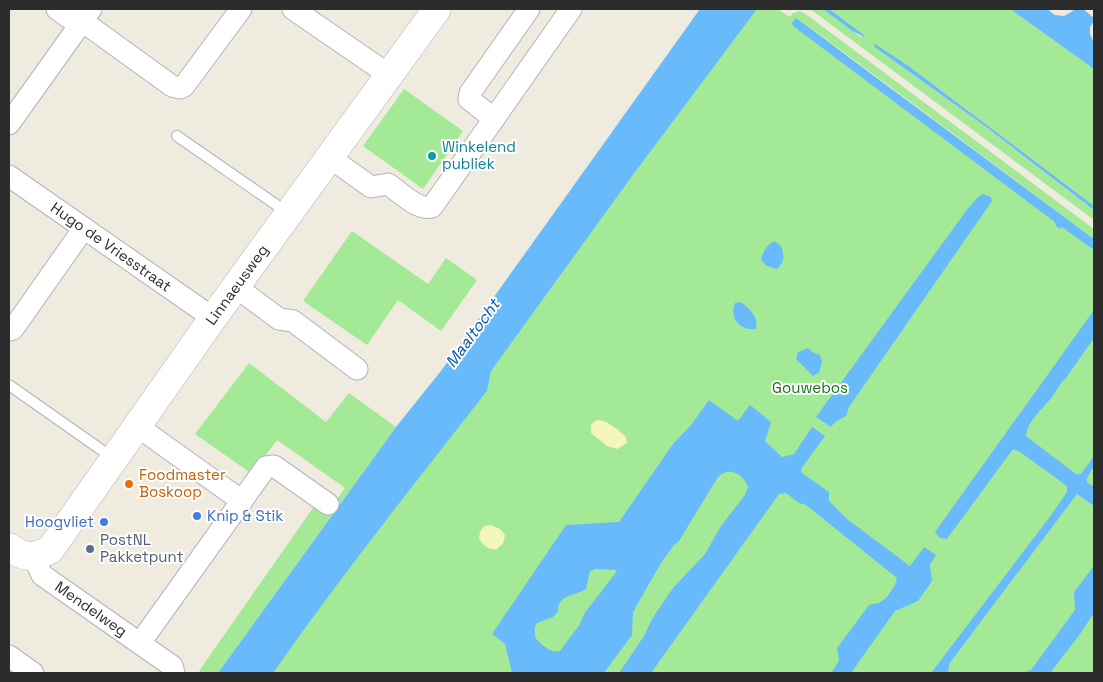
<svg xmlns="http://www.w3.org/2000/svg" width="1103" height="682" font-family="'Space Grotesk',sans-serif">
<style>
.green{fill:#a4ea96}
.sand{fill:#f5f6be}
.water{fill:#68bafa;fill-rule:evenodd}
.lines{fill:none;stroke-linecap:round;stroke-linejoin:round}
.lane-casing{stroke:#b2b2c1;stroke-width:12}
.street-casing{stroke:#b2b2c1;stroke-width:23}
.secondary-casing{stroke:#b2b2c1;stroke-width:29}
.lane{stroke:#fff;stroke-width:10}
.street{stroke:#fff;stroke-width:21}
.secondary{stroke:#fff;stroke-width:28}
.culture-dot{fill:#0f9aa8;stroke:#fff;stroke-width:2}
.food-dot{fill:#e8710a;stroke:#fff;stroke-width:2}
.shop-dot{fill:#3f7fe0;stroke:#fff;stroke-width:2}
.service-dot{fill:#5c6f8a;stroke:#fff;stroke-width:2}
.labels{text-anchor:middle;stroke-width:4;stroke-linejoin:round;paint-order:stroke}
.culture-label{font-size:15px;fill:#0d838f;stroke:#fff;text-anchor:start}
.street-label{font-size:15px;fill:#2c2c2c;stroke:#fff}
.park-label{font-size:15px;fill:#177214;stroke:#fff}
.food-label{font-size:15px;fill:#c56008;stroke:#fff;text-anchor:start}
.shop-label{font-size:15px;fill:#366cbe;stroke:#fff;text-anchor:start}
.service-label{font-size:15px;fill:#4e5e75;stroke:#fff;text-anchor:start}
.water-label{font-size:16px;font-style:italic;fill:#0154ac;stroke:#fff}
</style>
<rect width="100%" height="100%" fill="#efebde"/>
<!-- green -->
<g class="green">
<polygon points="732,9 777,9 790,17 793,13 800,11 807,15 1094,229 1094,239 798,18 1094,245 1094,673 255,673"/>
<polygon points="810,9 823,9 861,37 864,36 829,9 1010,9 1094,69 1094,206 910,67 876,48 985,126 1094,210 1094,220"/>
<polygon points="404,89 463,131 423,189 363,146"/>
<polygon points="352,231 428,284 446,258 477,280 441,331 398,300 367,345 303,301"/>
<polygon points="249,363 326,422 349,393 396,427 218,673 201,673 199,671 315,505 336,500 345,488 277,440 252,474 195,434"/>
</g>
<!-- sand -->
<g class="sand">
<path d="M597 420C608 420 618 430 626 437L627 443 617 449 607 446 591 433V424Z"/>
<path d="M491 525 500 529 505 535 503 543 497 549C489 550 483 546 479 538L480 532 484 526Z"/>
</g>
<!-- water -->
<g class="water">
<path d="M700 9H757L632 176 491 371 487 391C414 484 341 576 273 673H218L396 427 441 371Z"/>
<polygon points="823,9 829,9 865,36 864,37 851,30"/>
<polygon points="1010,9 1047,9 1055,15 1064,16 1076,9 1083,9 1094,18 1094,21 1090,27 1090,34 1094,43 1094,69"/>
<polygon points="796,18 1094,239 1094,250 1062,227 1060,229 1056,226 1055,222 1040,211 793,26 792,23"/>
<polygon points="875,44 910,67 1094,206 1094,210 985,126 876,48 874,46"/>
<polygon points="983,194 991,197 992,201 849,407 846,416 835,422 831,427 816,417 966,211 978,197"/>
<path d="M774 241 780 245C785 254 785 262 777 269L767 266 761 260C763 251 766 246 774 241Z"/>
<path d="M740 302C749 307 759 318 756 329 740 331 729 318 735 303Z"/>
<path d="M1094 310V338L1066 378C1059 384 1057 391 1051 398 1042 410 1028 420 1026 436L1076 474H1081L1094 456V466L1087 478V482L1094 487V506L1077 494 949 664 948 673H931L1049 518 1067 492V486L1020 452 1013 449 947 539 940 538 935 532Z"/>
<polygon points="808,348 812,352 820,355 822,362 819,373 813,376 796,359 798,352"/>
<path d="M709 400 738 421 750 405 771 422 765 441 782 457 794 454 812 427 825 436 801 469 802 473 829 492V501L847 519 910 566 924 547 936 555 930 565 932 581 918 601 895 611 851 673H831L839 661 837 648 869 605 879 603 887 597 895 585 897 578 806 505 799 503 786 493 779 494 651 673H619L644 636 652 619 673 588 705 554 721 526 745 495 748 487C743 474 730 466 718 477L679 541 674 545 661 563 633 612 632 635 604 673H512L505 644 492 634 566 525 619 522 673 444 691 425ZM595 569 616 570 617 571 584 614 580 624 560 651C551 654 540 644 535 637V627L537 623 553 617 558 612C557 595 575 596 586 589L590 571Z"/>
<polygon points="1094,566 1094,613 1080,634 1050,673 1023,673 1031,670 1075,610 1074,592"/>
</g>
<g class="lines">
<!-- lane casing -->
<g class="lane-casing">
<g id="lane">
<polyline points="177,136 288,213"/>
<polyline points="9,385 113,458"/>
</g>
</g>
<!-- street casing -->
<g class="street-casing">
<g id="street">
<polyline points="57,9 68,17 82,21 172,86 180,88 184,86 241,9"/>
<polyline points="293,9 389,75"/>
<polyline points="494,119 469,99 470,93 529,9"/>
<polyline points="9,124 91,9"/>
<path d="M329 157 371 187 388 184C400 192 418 211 432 207L571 9"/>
<polyline points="9,176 213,318"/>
<polyline points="236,287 279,319 293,321 357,369"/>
<polyline points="9,330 13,329 84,228"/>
<polyline points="137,426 242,501"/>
<polyline points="34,557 42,575 172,666 174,673"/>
<polyline points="140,643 266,467 274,466 328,504"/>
<polyline points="9,656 33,673"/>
</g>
</g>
<!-- secondary casing -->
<g class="secondary-casing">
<path id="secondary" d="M9 547C25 559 32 558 50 550L213 318 437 9"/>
</g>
<!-- lane -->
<use href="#lane" class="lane"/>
<!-- street -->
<use href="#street" class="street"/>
<!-- secondary -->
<use href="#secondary" class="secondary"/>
</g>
<!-- markers -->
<circle class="culture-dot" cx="432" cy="156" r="5"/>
<circle class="food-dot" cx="129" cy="484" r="5"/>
<g class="shop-dot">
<circle cx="197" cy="516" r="5"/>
<circle cx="104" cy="522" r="5"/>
</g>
<circle class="service-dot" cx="90" cy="549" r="5"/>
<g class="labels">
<!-- culture labels -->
<g class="culture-label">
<text x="442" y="152">Winkelend<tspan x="442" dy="17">publiek</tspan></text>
</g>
<!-- street labels -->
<g class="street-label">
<text transform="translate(111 247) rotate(35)" y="5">Hugo de Vriesstraat</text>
<text transform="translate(237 285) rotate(-54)" y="5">Linnaeusweg</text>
<text transform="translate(91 609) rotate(35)" y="5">Mendelweg</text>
</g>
<!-- park labels -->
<g class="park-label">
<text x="810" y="393">Gouwebos</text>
</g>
<!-- food labels -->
<g class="food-label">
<text x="139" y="480">Foodmaster<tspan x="139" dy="17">Boskoop</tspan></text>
</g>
<!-- shop labels -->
<g class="shop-label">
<text x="207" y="521">Knip &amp; Stik</text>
<text x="94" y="527" text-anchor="end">Hoogvliet</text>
</g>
<!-- service labels -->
<g class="service-label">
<text x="100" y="545">PostNL<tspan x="100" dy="17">Pakketpunt</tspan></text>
</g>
<!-- water labels -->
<g class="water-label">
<text transform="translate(472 333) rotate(-54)" y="6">Maaltocht</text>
</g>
</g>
<!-- border -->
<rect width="1103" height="682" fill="none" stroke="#2c2c2c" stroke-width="20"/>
</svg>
